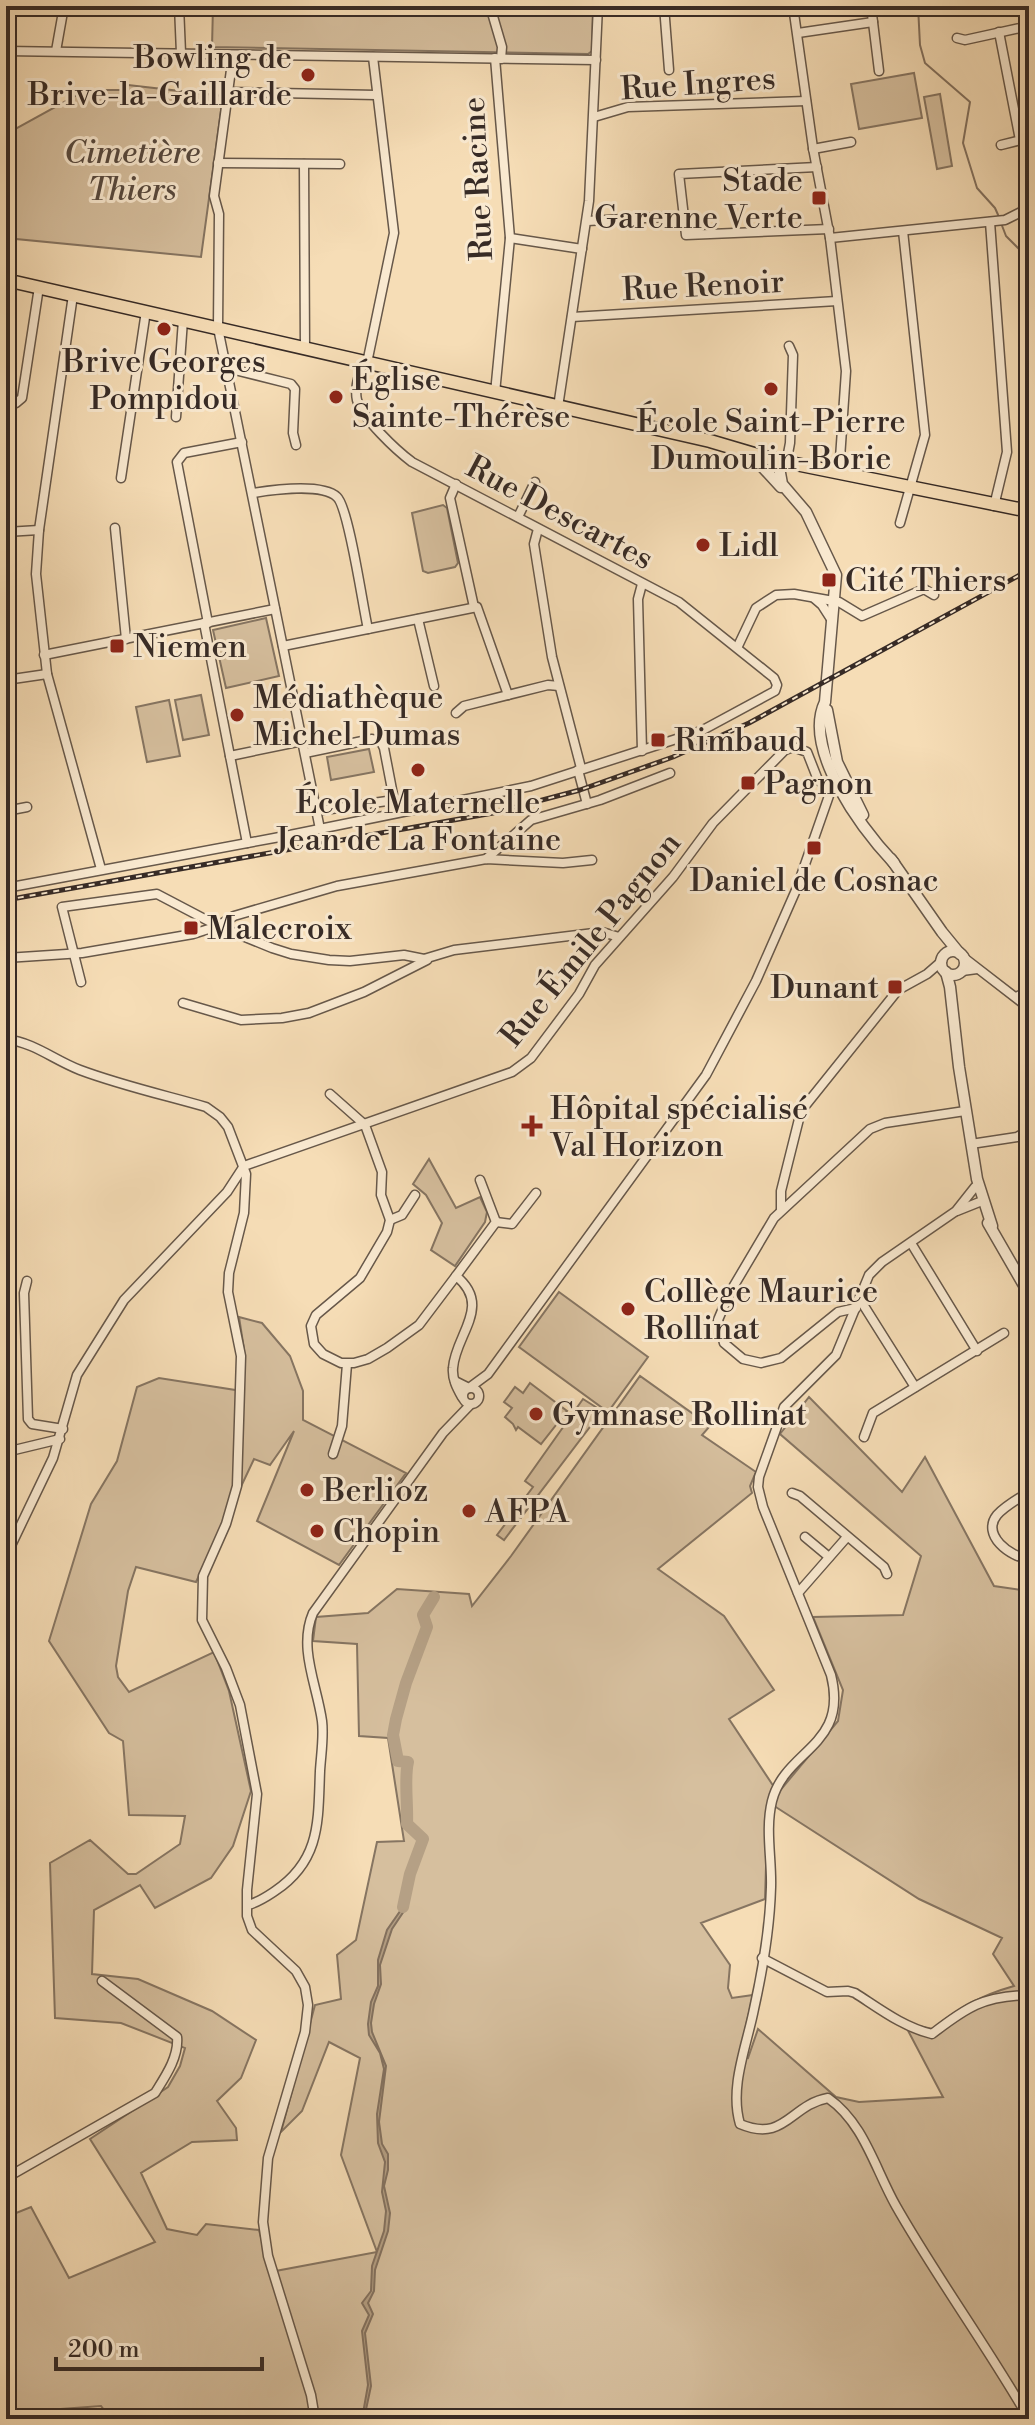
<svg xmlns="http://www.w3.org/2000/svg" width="1035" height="2425" font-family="'Libre Bodoni',serif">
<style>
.green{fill:#d6bf9e;stroke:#867562;stroke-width:2;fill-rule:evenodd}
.water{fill:#b5a085;stroke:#83715f;stroke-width:2}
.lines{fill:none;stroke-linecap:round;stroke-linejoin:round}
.stream{stroke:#83715f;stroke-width:2}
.river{stroke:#b5a085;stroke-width:12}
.minor-casing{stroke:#67584a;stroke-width:11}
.tertiary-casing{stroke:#67584a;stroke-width:13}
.primary-casing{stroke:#372b26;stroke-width:15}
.minor{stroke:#f9e9d0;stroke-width:8}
.tertiary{stroke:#f9e9d0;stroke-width:10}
.primary{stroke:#f6ddb6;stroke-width:12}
.rail-casing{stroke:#372b26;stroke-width:5}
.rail{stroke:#f9e9d0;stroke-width:2;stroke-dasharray:6;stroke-linecap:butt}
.poi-dot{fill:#8f2418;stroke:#f9e9d0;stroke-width:3}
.labels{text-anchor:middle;stroke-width:6;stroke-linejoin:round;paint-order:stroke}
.poi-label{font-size:32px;fill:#372b26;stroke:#f9e9d0;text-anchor:start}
.street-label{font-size:32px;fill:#372b26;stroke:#f9e9d0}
.park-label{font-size:32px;font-style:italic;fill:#57493e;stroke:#f9e9d0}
</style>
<rect width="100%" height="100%" fill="#f6ddb6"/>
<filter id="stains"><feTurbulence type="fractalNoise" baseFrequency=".0025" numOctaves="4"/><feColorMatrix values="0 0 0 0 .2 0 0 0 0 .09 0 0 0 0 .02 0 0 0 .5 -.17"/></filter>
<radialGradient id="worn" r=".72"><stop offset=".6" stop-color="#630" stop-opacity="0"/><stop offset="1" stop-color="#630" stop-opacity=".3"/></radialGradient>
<!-- green -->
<g class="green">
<polygon points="213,6 593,6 592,51 588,54 212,47"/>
<polygon points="914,73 922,118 859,129 851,84"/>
<polygon points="128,85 223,96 201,257 6,238 6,134 86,90 121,90"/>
<polygon points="940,94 952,166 937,169 924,97"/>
<polygon points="443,505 447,508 458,563 455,567 428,573 423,571 412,513"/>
<polygon points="266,618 279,676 226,688 213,630"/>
<polygon points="201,695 209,735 183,740 175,700"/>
<polygon points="169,700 180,756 147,762 136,707"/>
<polygon points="369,749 374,772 331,780 327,757"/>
<polygon points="429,1159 456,1208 480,1197 487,1212 485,1222 455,1266 431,1250 442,1223 426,1195 413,1184"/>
<polygon points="559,1292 648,1357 608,1412 519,1347"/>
<path d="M239 1317 262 1323 290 1356 303 1391V1420L406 1473 339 1565 257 1521 294 1431 270 1465 254 1459 196 1582 136 1567 128 1591 116 1666 118 1677 129 1692 214 1652 229 1691 251 1791 233 1846 211 1878 155 1908 140 1885 94 1910 92 1974 138 1979 212 2011 256 2040 241 2078 217 2101 236 2128 237 2140 192 2142 141 2173 167 2229 197 2235 206 2224 259 2230 270 2272 377 2252 341 2155 360 2058 329 2042 302 2111 281 2132 315 2005 341 1999 337 1955 356 1940 377 1842 404 1841 388 1738 359 1736 357 1644 313 1641 316 1617 368 1613 397 1589 469 1594 472 1606 511 1556 640 1376 710 1426 702 1435 756 1472 750 1486 752 1493 658 1569 724 1616 774 1690 729 1719 778 1793 838 1721 843 1690 813 1617 903 1615 921 1556 780 1434 809 1397 902 1492 925 1457 994 1586 1029 1591V2419H111L101 2406 6 2413V2217L31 2207 69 2278 155 2242 90 2139 168 2087 180 2066 185 2048 121 2023 55 2018 50 1863 90 1840 128 1874H136L180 1844 185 1816 129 1815 123 1741 109 1733 49 1641 91 1504 117 1461 137 1387 159 1378 242 1391 244 1349ZM768 1802 919 1899 1002 1938 993 1954 1014 1986C982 1995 958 2008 933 2029L904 2023 943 2097 859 2102 836 2097 758 2029 748 2058 739 2056 753 1995 732 1998 728 1988 730 1965 701 1923 765 1899Z"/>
<polygon points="530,1383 567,1411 541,1444 518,1427 516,1430 513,1424 505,1417 512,1408 504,1402 515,1387 523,1393"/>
<polygon points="583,1399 602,1411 504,1540 497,1535 533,1487 525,1481"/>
</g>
<!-- water -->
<polygon class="water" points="403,1907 406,1908 392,1929 380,1965 381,1984 374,2004 371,2023 372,2032 386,2066 379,2122 382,2144 388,2154 388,2170 384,2186 390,2213 388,2231 375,2270 374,2291 368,2303 373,2314 365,2333 371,2386 364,2419 362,2419 368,2385 362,2331 369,2315 362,2303 371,2291 372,2266 384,2231 386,2211 382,2192 385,2162 378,2143 377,2114 384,2069 380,2053 369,2035 368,2024 371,2002 378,1986 378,1960 387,1930"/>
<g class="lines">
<!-- stream -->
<g class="stream">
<polyline points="918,6 920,45 925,63 970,102 963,143 977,188 995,208 999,217"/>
<polyline points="1001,223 1006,236 1029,259"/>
</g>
<!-- river -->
<path class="river" d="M403 1907 410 1874 423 1839 407 1824C408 1805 404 1778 408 1762L398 1761 393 1735 396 1719 406 1683 427 1627 423 1615 434 1597"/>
<!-- minor casing -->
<g class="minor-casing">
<g id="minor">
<polyline points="179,6 181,53"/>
<polyline points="490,6 502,47 501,59"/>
<polyline points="664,6 669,70"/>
<polyline points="793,6 813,148 830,238 846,371 839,473"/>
<polyline points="871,6 879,71"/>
<polyline points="999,32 1020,140"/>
<polyline points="798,33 873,22"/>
<polyline points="957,38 965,40 1029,26"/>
<polyline points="6,51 596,60"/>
<polyline points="56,51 64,6"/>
<polyline points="233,55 214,196 219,214 218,328 320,829"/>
<polyline points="495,58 510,238 495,393"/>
<polyline points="228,92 376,95"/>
<polyline points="594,117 628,107 806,101"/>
<polyline points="1001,145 1029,138"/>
<polyline points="813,149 851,142"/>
<polyline points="218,163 340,164"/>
<polyline points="304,164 305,348"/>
<polyline points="817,167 679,174 686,235 829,229"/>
<polyline points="587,221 684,216"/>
<polyline points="990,222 1007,452 994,506"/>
<polyline points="510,238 582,249"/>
<polyline points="830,238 1005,220 1029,208"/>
<polyline points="73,295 39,530 36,574 47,674 101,869"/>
<polyline points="572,317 837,301"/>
<polyline points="367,363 394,233 373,57"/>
<polyline points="227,368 291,384 295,389 293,433 296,445"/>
<polyline points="6,402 16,403 22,398 39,287"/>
<polyline points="558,407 589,201 598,6"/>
<polyline points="176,417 183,320"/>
<polyline points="787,459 790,443 793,355 789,346"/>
<polyline points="121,478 146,311"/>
<polyline points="456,484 450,498 474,607"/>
<path d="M253 493C272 490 322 483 337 497 349 508 363 608 368 629"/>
<polyline points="518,517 535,482"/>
<polyline points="900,523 925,435 903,231"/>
<polyline points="115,528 126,639"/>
<polyline points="538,529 534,544 552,657 581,768"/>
<polyline points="6,532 39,530"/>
<polyline points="815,599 822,605 831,619"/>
<polyline points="418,619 434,686"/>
<polyline points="204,623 247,843"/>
<polyline points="208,623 177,462 184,453 242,442"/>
<polyline points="283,646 477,607 508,695"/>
<polyline points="738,646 756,608 776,595 794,594 839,602 862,616 924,589 934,595"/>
<polyline points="44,655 275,609"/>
<polyline points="6,680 47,674"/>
<polyline points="456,713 464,706 548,685 559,686"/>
<polyline points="6,739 10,739"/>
<polyline points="642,751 638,599 642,584"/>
<polyline points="305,753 372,739 381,742 384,748 394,800 324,810"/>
<polyline points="230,756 302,741"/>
<polyline points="578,770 587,804"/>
<polyline points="6,811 27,807"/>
<polyline points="486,859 531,820 600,800 670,773"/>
<path d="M6 888 285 836 531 786 701 731 775 691 777 685 774 678 679 602 412 462C396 450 363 419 357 400 354 387 360 373 363 362"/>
<polyline points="963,957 1029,1008"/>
<polyline points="6,958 82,953 193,934 218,926 234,916 337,886 486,859 563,863 592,860"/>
<polyline points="962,971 977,969"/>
<polyline points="81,982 62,907 157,894 218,926 272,948 291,954 329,960 350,961 404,955 424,959 454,950 602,932 619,937"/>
<polyline points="1016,997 1029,991"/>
<polyline points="183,1003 241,1020 282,1018 309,1013 364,992 427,960"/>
<path d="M6 1039C35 1043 54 1060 80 1070 120 1085 164 1095 206 1107L220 1117 228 1127 246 1174 244 1213 229 1273 228 1292 241 1356 237 1486 226 1524 203 1576 202 1620 226 1668 240 1705 257 1794 247 1890V1916L252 1930 296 1971 305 1987 308 2005 305 2032 268 2158 263 2222 268 2256 311 2395 315 2419"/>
<path d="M330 1094 365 1125 382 1172 381 1195 390 1220 387 1232 360 1278 316 1315 311 1326 314 1344 323 1354 341 1363H354L368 1359 387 1348 419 1325 456 1276C493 1306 455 1335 453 1368 452 1379 457 1388 462 1397"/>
<polyline points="971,1144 1017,1137 1029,1130"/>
<polyline points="244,1166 512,1072 531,1058 579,994 595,965 673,877 713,823 785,750 793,747 807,752 818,780 831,790"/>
<path d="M975 1187 956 1211 882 1262 869 1275 836 1355 784 1407 759 1477 758 1487 763 1507 831 1675C849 1747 785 1749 772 1801 765 1829 772 1860 771 1887 770 1924 762 1973 754 2009 747 2045 729 2087 740 2124 785 2143 790 2105 828 2098 864 2123 875 2169 896 2206 937 2278 987 2346 1029 2419"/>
<polyline points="781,1210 781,1191 801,1111 898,990 927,974 942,961"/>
<polyline points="957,1211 982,1201"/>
<polyline points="390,1220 402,1215 415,1195"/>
<polyline points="496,1222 512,1224 536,1193"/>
<polyline points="911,1243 977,1351"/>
<polyline points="456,1276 496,1222 480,1180"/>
<polyline points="27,1281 24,1293 28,1419 32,1424 63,1429"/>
<polyline points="859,1298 915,1387"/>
<polyline points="856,1308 838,1312 781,1358 761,1363 743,1359 724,1343 718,1320 729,1294 774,1218 870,1129 885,1123 965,1111"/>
<polyline points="455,1381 469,1388 488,1374 706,1075 756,981 796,890 831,790 836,788"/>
<circle cx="471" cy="1396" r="8"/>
<polyline points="864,1437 873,1413 1004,1333"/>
<polyline points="6,1452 60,1439"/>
<polyline points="333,1454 342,1426 347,1364"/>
<path d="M1029 1492C1018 1499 1006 1505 997 1515 981 1535 1010 1557 1029 1559"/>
<polyline points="792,1493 800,1496 884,1567 887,1574"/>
<polyline points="805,1537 829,1557"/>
<polyline points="6,1556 53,1458 77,1375 124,1300 227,1192 244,1166"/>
<polyline points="798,1593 847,1537"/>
<path d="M248 1905C259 1902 266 1897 275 1891 321 1860 318 1821 320 1771 321 1754 324 1737 322 1721 317 1685 298 1648 313 1613L443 1433 470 1405"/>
<path d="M762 1958 827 1992 848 1991 855 1993C880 2009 903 2027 932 2034 967 2007 983 1996 1029 1995"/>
<path d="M6 2178 155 2093C165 2077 179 2057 177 2037L102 1981"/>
</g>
</g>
<!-- tertiary casing -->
<g class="tertiary-casing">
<g id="tertiary">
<polyline points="746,456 756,460 781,487"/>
<path d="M773 457 778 462 782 484 806 512 836 575 825 702C802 750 863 830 894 863"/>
<polyline points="827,710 837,762 863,815"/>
<polyline points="891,859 942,932 960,954"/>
<circle cx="953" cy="963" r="12"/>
<polyline points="946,972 950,987 959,1067 977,1179 992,1226"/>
<polyline points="988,1223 1029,1294"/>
</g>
</g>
<!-- primary casing -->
<g class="primary-casing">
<polyline id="primary" points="6,280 710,441 771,459 1029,511"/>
</g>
<!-- minor -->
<use href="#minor" class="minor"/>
<!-- tertiary -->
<use href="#tertiary" class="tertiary"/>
<!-- primary -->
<use href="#primary" class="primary"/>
<!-- rail casing -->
<g class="rail-casing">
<polyline id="rail" points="6,900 493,813 580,790 673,757 749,723 1029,570"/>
</g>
<!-- rail -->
<use href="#rail" class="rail"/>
</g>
<!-- markers -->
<g class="poi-dot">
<circle cx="308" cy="75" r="8"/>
<rect x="811" y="190" width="16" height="16" rx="4"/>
<circle cx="164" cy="329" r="8"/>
<circle cx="771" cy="389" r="8"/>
<circle cx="336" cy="397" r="8"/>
<circle cx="703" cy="545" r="8"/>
<rect x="821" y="572" width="16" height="16" rx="4"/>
<rect x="109" y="638" width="16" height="16" rx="4"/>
<circle cx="237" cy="715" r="8"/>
<rect x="650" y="732" width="16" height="16" rx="4"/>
<circle cx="418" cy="770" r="8"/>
<rect x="740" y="775" width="16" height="16" rx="4"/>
<rect x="806" y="840" width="16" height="16" rx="4"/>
<rect x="183" y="920" width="16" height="16" rx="4"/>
<rect x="887" y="979" width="16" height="16" rx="4"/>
<path d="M528 1114h8v8h8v8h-8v8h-8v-8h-8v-8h8z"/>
<circle cx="628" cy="1309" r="8"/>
<circle cx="536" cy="1414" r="8"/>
<circle cx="307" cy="1490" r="8"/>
<circle cx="469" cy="1511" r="8"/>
<circle cx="317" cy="1531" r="8"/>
</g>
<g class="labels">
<!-- poi labels -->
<g class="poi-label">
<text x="292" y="68" text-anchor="end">Bowling de<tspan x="292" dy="37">Brive-la-Gaillarde</tspan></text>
<text x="803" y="191" text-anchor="end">Stade<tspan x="803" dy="37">Garenne Verte</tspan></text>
<text x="164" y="372" text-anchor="middle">Brive Georges<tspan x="164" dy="37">Pompidou</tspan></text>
<text x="352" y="390">Église<tspan x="352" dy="37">Sainte-Thérèse</tspan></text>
<text x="771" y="432" text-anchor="middle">École Saint-Pierre<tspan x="771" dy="37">Dumoulin-Borie</tspan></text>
<text x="719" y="556">Lidl</text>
<text x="845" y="591">Cité Thiers</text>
<text x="133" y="657">Niemen</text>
<text x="253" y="708">Médiathèque<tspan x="253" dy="37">Michel Dumas</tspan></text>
<text x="674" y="751">Rimbaud</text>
<text x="764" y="794">Pagnon</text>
<text x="418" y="813" text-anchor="middle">École Maternelle<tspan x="418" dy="37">Jean de La Fontaine</tspan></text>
<text x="814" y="891" text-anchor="middle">Daniel de Cosnac</text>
<text x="207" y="939">Malecroix</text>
<text x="879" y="998" text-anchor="end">Dunant</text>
<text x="550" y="1119">Hôpital spécialisé<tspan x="550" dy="37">Val Horizon</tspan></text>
<text x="644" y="1302">Collège Maurice<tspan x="644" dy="37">Rollinat</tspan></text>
<text x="552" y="1425">Gymnase Rollinat</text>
<text x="323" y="1501">Berlioz</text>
<text x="485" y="1522">AFPA</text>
<text x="333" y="1542">Chopin</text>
</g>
<!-- street labels -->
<g class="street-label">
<text transform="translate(698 83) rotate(-4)" y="11">Rue Ingres</text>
<text transform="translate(477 179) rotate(-93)" y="11">Rue Racine</text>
<text transform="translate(703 285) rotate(-3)" y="11">Rue Renoir</text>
<text transform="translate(560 512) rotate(28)" y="11">Rue Descartes</text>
<text transform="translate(590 939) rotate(-51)" y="11">Rue Émile Pagnon</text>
</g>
<!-- park labels -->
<g class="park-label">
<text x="132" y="163">Cimetière<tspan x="132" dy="37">Thiers</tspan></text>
</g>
</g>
<!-- margin -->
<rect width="1035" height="2425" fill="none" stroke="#f6ddb6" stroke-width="32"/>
<rect x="8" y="8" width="1019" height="2409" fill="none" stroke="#372b26" stroke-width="4"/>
<rect x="16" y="16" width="1003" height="2393" fill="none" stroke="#372b26" stroke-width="2"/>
<!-- scale -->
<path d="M56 2357v12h206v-12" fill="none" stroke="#372b26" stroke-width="4"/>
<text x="68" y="2357" font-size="24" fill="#372b26" stroke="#f9e9d0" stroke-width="6" paint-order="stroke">200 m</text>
<rect width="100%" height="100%" filter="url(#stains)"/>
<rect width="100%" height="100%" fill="url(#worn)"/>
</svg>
